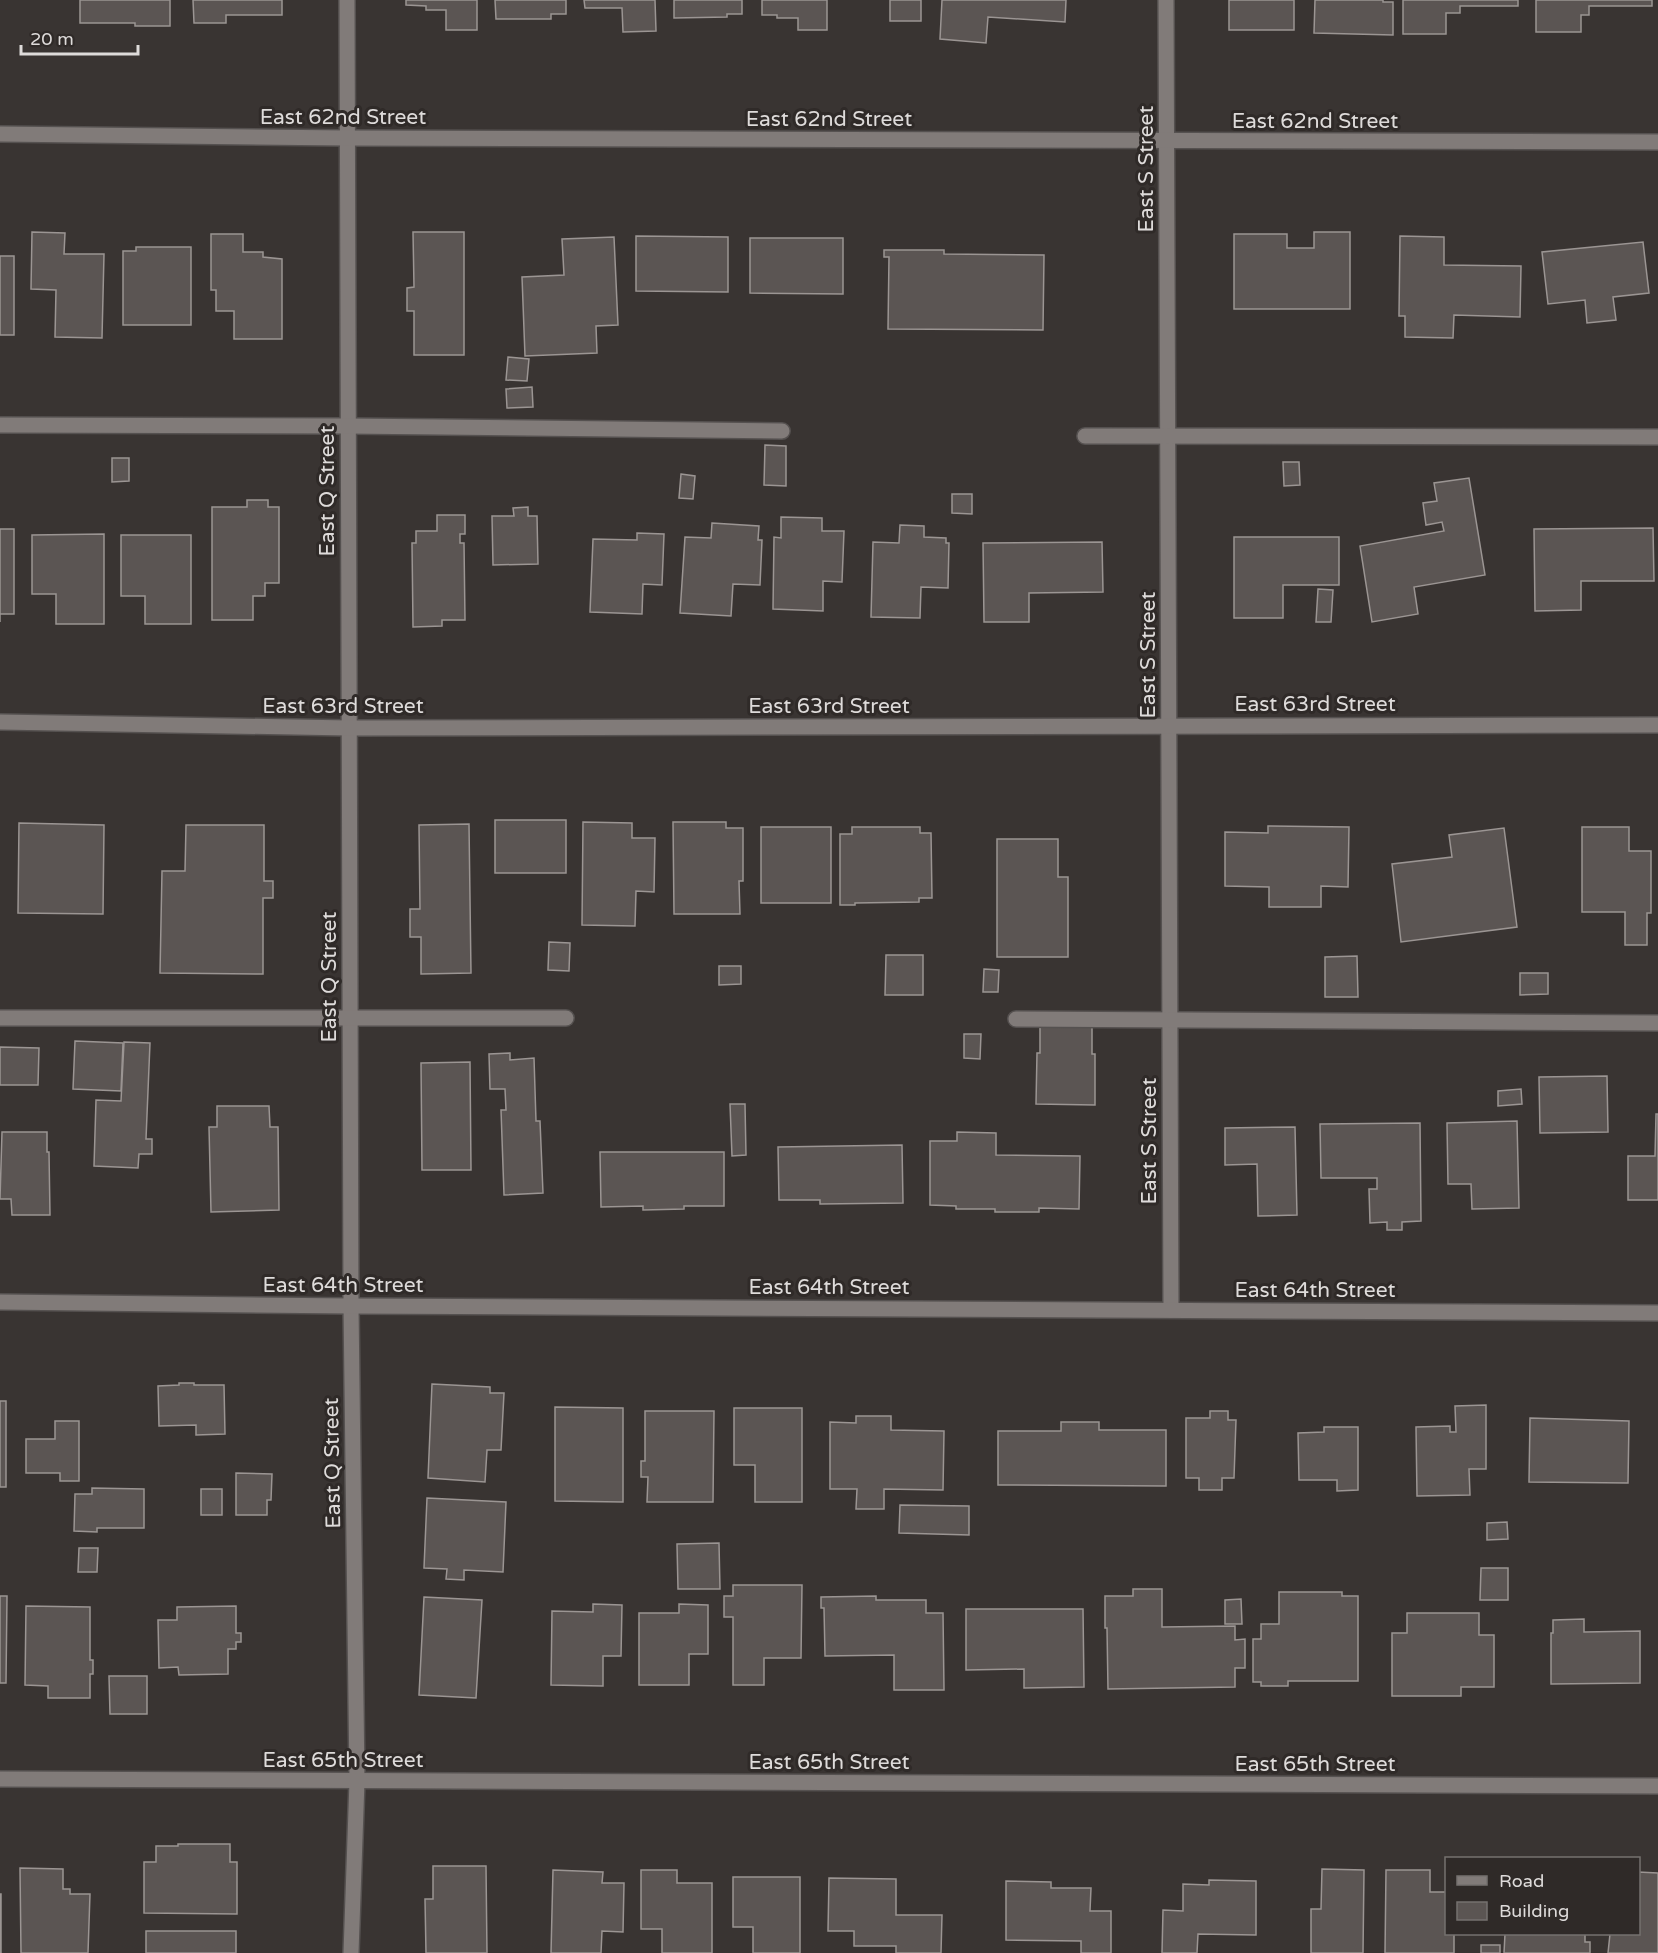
<svg xmlns="http://www.w3.org/2000/svg" width="1658" height="1953" font-family="'Varela Round',sans-serif">
<style>
.building{fill:#5b5553;stroke:#9b9593;stroke-width:1.5}
.lines{fill:none;stroke-linecap:round;stroke-linejoin:round}
.minor-casing{stroke:#555150;stroke-width:18}
.minor{stroke:#817b79;stroke-width:15}
.labels{text-anchor:middle;stroke-width:6;stroke-linejoin:round;paint-order:stroke}
.street-label{font-size:21px;fill:#dedbda;stroke:#2f2a28}
</style>
<rect width="100%" height="100%" fill="#393432"/>
<!-- building -->
<g class="building">
<polygon points="80,0 170,0 170,26 135,26 135,23 80,23"/>
<polygon points="193,0 282,0 282,15 226,15 226,23 194,23"/>
<polygon points="406,0 477,0 477,30 446,30 446,10 426,10 426,6 406,5"/>
<polygon points="495,0 566,0 566,14 551,14 551,19 496,19"/>
<polygon points="584,0 655,0 656,31 623,32 622,8 585,8"/>
<polygon points="674,0 742,0 742,14 727,14 727,17 674,18"/>
<polygon points="762,0 827,0 827,30 798,30 798,18 777,18 777,15 762,15"/>
<rect x="890" y="0" width="31" height="21"/>
<polygon points="942,0 1066,0 1065,22 988,17 986,43 940,39"/>
<rect x="1229" y="0" width="65" height="30"/>
<polygon points="1315,0 1383,0 1383,2 1393,2 1393,35 1314,33"/>
<polygon points="1403,0 1518,0 1518,6 1460,6 1460,13 1446,13 1446,34 1403,34"/>
<polygon points="1536,0 1652,0 1652,6 1589,6 1589,15 1581,15 1581,32 1536,32"/>
<polygon points="32,232 65,233 64,254 104,254 102,338 55,337 56,290 31,289"/>
<polygon points="413,232 464,232 464,355 414,355 414,311 407,311 407,288 414,287"/>
<polygon points="1314,232 1350,232 1350,309 1234,309 1234,234 1287,234 1287,248 1314,248"/>
<polygon points="211,234 243,234 243,252 263,252 263,257 282,259 282,339 234,339 234,311 216,311 216,290 211,290"/>
<polygon points="636,236 728,237 728,292 636,291"/>
<polygon points="1400,236 1444,237 1444,265 1521,266 1520,317 1454,315 1453,338 1405,337 1405,316 1399,316"/>
<polygon points="614,237 618,325 596,326 597,353 525,356 522,277 564,275 562,239"/>
<polygon points="750,238 843,238 843,294 750,293"/>
<polygon points="1643,242 1649,293 1613,297 1616,320 1587,323 1585,300 1548,304 1542,252"/>
<polygon points="136,247 191,247 191,325 123,325 123,251 136,251"/>
<polygon points="884,250 944,250 944,254 1044,255 1043,330 888,329 889,257 884,257"/>
<rect x="0" y="256" width="14" height="79"/>
<polygon points="508,357 529,359 527,381 506,380"/>
<polygon points="532,387 533,407 507,408 506,389"/>
<polygon points="765,445 786,446 786,486 764,485"/>
<polygon points="112,458 129,458 129,481 112,482"/>
<polygon points="1283,462 1299,462 1300,485 1284,486"/>
<polygon points="681,474 695,476 693,499 679,498"/>
<polygon points="1469,478 1485,575 1414,587 1418,614 1372,622 1360,546 1444,531 1442,522 1426,525 1423,503 1437,501 1434,483"/>
<polygon points="952,494 972,494 972,514 952,513"/>
<polygon points="247,500 268,500 268,507 279,507 279,583 265,583 265,596 253,596 253,620 212,620 212,507 247,507"/>
<polygon points="528,507 528,516 537,516 538,564 493,565 492,516 514,516 513,508"/>
<polygon points="437,515 465,515 465,534 460,534 460,543 464,543 465,620 442,620 442,626 413,627 412,543 416,543 416,531 437,531"/>
<polygon points="781,517 822,518 822,531 844,531 842,582 823,581 823,611 773,609 774,537 781,538"/>
<polygon points="712,523 759,526 758,540 762,540 760,585 733,584 731,616 680,613 685,537 711,538"/>
<polygon points="900,525 924,526 924,537 946,538 946,543 949,543 948,588 921,587 920,618 871,617 873,542 899,543"/>
<polygon points="1653,528 1654,581 1581,581 1581,610 1535,611 1534,529"/>
<polygon points="0,529 14,529 14,614 0,614 0,622"/>
<polygon points="637,533 664,534 662,585 643,584 642,614 590,612 593,539 637,540"/>
<polygon points="104,534 104,624 56,624 56,594 32,594 32,535"/>
<polygon points="121,535 191,535 191,624 145,624 145,596 121,596"/>
<polygon points="1234,537 1339,537 1339,585 1283,585 1283,618 1234,618"/>
<polygon points="1102,542 1103,592 1029,593 1029,622 984,622 983,543"/>
<polygon points="1318,589 1333,590 1331,622 1316,622"/>
<rect x="495" y="820" width="71" height="53"/>
<polygon points="583,822 632,823 632,838 655,838 654,892 636,891 635,926 582,925"/>
<polygon points="673,822 726,822 726,828 743,828 743,881 739,881 740,914 674,914"/>
<polygon points="19,823 104,825 103,914 18,913"/>
<polygon points="469,824 471,973 421,974 421,937 410,937 410,909 420,909 419,825"/>
<polygon points="186,825 264,825 264,881 273,881 273,898 263,898 263,974 160,973 162,871 185,871"/>
<polygon points="1268,826 1349,827 1348,887 1321,886 1321,907 1269,907 1269,887 1225,886 1225,832 1268,833"/>
<rect x="761" y="827" width="70" height="76"/>
<polygon points="852,827 920,827 920,833 931,833 932,898 919,898 919,902 855,903 855,905 840,905 840,834 852,834"/>
<polygon points="1582,827 1629,827 1629,851 1651,851 1651,913 1647,913 1647,945 1625,945 1625,912 1582,912"/>
<polygon points="1504,828 1517,927 1401,942 1392,864 1452,857 1449,835"/>
<polygon points="997,839 1058,839 1058,877 1068,877 1068,957 997,957"/>
<polygon points="549,942 570,943 569,971 548,970"/>
<polygon points="886,955 923,955 923,995 885,995"/>
<polygon points="1357,956 1358,997 1325,997 1325,957"/>
<polygon points="719,966 741,966 741,984 719,985"/>
<polygon points="984,969 999,970 998,992 983,992"/>
<polygon points="1520,973 1548,973 1548,994 1520,995"/>
<polygon points="1040,1027 1092,1027 1092,1054 1095,1054 1095,1105 1036,1104 1037,1053 1040,1053"/>
<polygon points="964,1034 981,1034 980,1059 964,1058"/>
<polygon points="75,1041 123,1043 121,1091 73,1089"/>
<polygon points="124,1042 150,1043 146,1139 152,1139 152,1154 139,1154 138,1168 94,1166 96,1100 121,1101"/>
<polygon points="0,1047 39,1048 38,1085 0,1085"/>
<polygon points="510,1053 510,1060 534,1058 536,1121 540,1121 543,1193 504,1195 501,1110 506,1110 505,1089 490,1089 489,1054"/>
<polygon points="470,1062 471,1170 422,1170 421,1063"/>
<polygon points="1607,1076 1608,1132 1540,1133 1539,1077"/>
<polygon points="1521,1089 1522,1104 1498,1106 1498,1091"/>
<polygon points="730,1104 745,1104 746,1155 732,1156"/>
<polygon points="217,1106 269,1106 270,1127 278,1127 279,1210 211,1212 209,1127 217,1127"/>
<polygon points="1656,1114 1658,1114 1658,1200 1628,1200 1628,1156 1655,1156"/>
<polygon points="1517,1121 1519,1208 1472,1209 1471,1184 1448,1184 1447,1123"/>
<polygon points="1420,1123 1421,1221 1402,1222 1402,1230 1387,1230 1387,1222 1370,1223 1369,1189 1377,1189 1377,1178 1321,1178 1320,1124"/>
<polygon points="1295,1127 1297,1215 1258,1216 1257,1164 1225,1165 1225,1128"/>
<polygon points="2,1132 47,1132 47,1152 49,1152 50,1215 12,1215 11,1199 0,1199"/>
<polygon points="957,1132 996,1133 996,1155 1080,1156 1079,1209 1039,1208 1039,1212 995,1212 995,1209 956,1209 956,1206 930,1205 930,1141 957,1141"/>
<polygon points="902,1145 903,1203 820,1204 820,1200 779,1200 778,1147"/>
<polygon points="600,1152 724,1152 724,1206 684,1206 684,1209 643,1210 643,1206 601,1207"/>
<polygon points="179,1383 194,1383 194,1385 224,1385 225,1434 196,1435 196,1425 159,1426 158,1386 179,1385"/>
<polygon points="432,1384 490,1387 490,1393 504,1393 501,1450 487,1450 485,1482 428,1478"/>
<rect x="0" y="1401" width="6" height="86"/>
<polygon points="1486,1405 1486,1469 1469,1469 1470,1495 1417,1496 1416,1427 1450,1426 1450,1432 1456,1432 1455,1406"/>
<polygon points="555,1407 623,1408 623,1502 555,1501"/>
<polygon points="734,1408 802,1408 802,1502 755,1502 755,1465 734,1465"/>
<polygon points="645,1411 714,1411 713,1502 647,1502 648,1477 641,1477 641,1461 645,1461"/>
<polygon points="1210,1411 1228,1411 1228,1420 1236,1420 1234,1478 1222,1478 1222,1490 1199,1490 1199,1478 1186,1478 1186,1418 1210,1418"/>
<polygon points="856,1416 891,1416 891,1430 944,1431 943,1490 884,1489 884,1509 856,1509 857,1489 830,1489 830,1422 856,1423"/>
<polygon points="1530,1418 1629,1421 1628,1483 1529,1482"/>
<polygon points="55,1421 79,1421 79,1481 60,1481 60,1473 26,1473 26,1439 55,1439"/>
<polygon points="1061,1422 1099,1422 1099,1430 1166,1430 1166,1486 998,1485 998,1431 1061,1431"/>
<polygon points="1324,1427 1358,1427 1358,1490 1337,1491 1337,1480 1299,1480 1298,1433 1324,1432"/>
<polygon points="236,1473 272,1474 271,1500 267,1500 267,1515 236,1515"/>
<polygon points="92,1488 144,1489 144,1528 97,1528 97,1532 74,1531 75,1494 92,1494"/>
<rect x="201" y="1489" width="21" height="26"/>
<polygon points="427,1498 506,1502 503,1572 464,1570 464,1580 446,1579 447,1569 424,1568"/>
<polygon points="900,1505 969,1506 969,1535 899,1533"/>
<polygon points="1507,1522 1508,1539 1487,1540 1487,1523"/>
<polygon points="719,1543 720,1589 678,1589 677,1544"/>
<polygon points="79,1548 98,1548 97,1572 78,1572"/>
<polygon points="1481,1568 1508,1568 1508,1600 1480,1600"/>
<polygon points="733,1585 802,1585 801,1658 764,1658 764,1685 733,1685 733,1617 724,1617 724,1596 733,1596"/>
<polygon points="1133,1589 1162,1589 1162,1627 1235,1626 1235,1640 1245,1639 1245,1668 1235,1668 1235,1687 1108,1689 1107,1628 1105,1628 1105,1596 1133,1596"/>
<polygon points="1279,1592 1342,1592 1342,1596 1358,1596 1358,1681 1288,1681 1288,1686 1261,1686 1261,1682 1253,1682 1253,1639 1261,1639 1261,1624 1279,1624"/>
<polygon points="0,1596 7,1596 6,1683 0,1683"/>
<polygon points="876,1596 876,1600 926,1600 926,1613 943,1613 944,1690 894,1690 894,1655 825,1656 824,1608 821,1608 821,1597"/>
<polygon points="424,1597 482,1600 476,1698 419,1695"/>
<polygon points="1241,1599 1242,1624 1225,1624 1225,1600"/>
<polygon points="593,1604 622,1605 621,1656 603,1656 603,1686 551,1685 552,1611 593,1612"/>
<polygon points="679,1604 708,1605 708,1654 689,1654 689,1685 639,1685 639,1613 679,1613"/>
<polygon points="26,1606 90,1607 90,1660 93,1660 93,1674 90,1674 90,1698 48,1698 48,1686 25,1685"/>
<polygon points="236,1606 236,1633 241,1633 241,1642 236,1642 236,1649 228,1649 228,1674 179,1675 178,1667 159,1668 158,1620 177,1620 177,1607"/>
<polygon points="966,1609 1083,1609 1084,1687 1024,1688 1024,1669 966,1670"/>
<polygon points="1407,1613 1479,1613 1479,1635 1494,1635 1494,1687 1461,1687 1461,1696 1392,1696 1392,1633 1407,1633"/>
<polygon points="1584,1619 1584,1632 1640,1631 1640,1683 1551,1684 1551,1633 1553,1633 1553,1620"/>
<polygon points="109,1676 147,1676 147,1714 110,1714"/>
<polygon points="178,1844 230,1844 230,1862 237,1862 237,1914 144,1913 144,1862 156,1862 156,1846 178,1846"/>
<polygon points="433,1866 486,1866 487,1953 426,1953 425,1899 433,1899"/>
<polygon points="20,1868 63,1869 63,1889 70,1889 70,1894 90,1894 88,1953 21,1953"/>
<polygon points="1322,1869 1364,1870 1363,1953 1311,1953 1311,1909 1321,1909"/>
<polygon points="553,1870 603,1872 602,1883 624,1883 623,1932 602,1931 601,1953 551,1953"/>
<polygon points="641,1870 677,1870 677,1883 712,1883 712,1953 662,1953 662,1929 641,1929"/>
<polygon points="1386,1870 1430,1870 1430,1892 1446,1892 1446,1934 1454,1934 1454,1953 1385,1953"/>
<polygon points="1638,1872 1658,1873 1658,1953 1608,1953 1610,1934 1638,1934"/>
<polygon points="733,1877 800,1877 800,1953 753,1953 753,1927 733,1927"/>
<polygon points="829,1878 896,1879 896,1915 942,1915 941,1953 896,1953 896,1946 854,1946 854,1931 828,1931"/>
<polygon points="1209,1880 1256,1881 1256,1935 1198,1934 1197,1953 1162,1953 1163,1910 1183,1911 1183,1884 1209,1885"/>
<polygon points="1006,1881 1051,1882 1051,1888 1091,1888 1090,1911 1111,1911 1111,1953 1081,1953 1081,1941 1006,1940"/>
<rect x="0" y="1894" width="1" height="59"/>
<rect x="146" y="1931" width="90" height="22"/>
<polygon points="1505,1934 1585,1934 1585,1942 1590,1942 1590,1953 1504,1953"/>
<rect x="1481" y="1945" width="19" height="8"/>
</g>
<g class="lines">
<!-- minor casing -->
<g class="minor-casing">
<g id="minor">
<polyline points="347,0 351,1306 357,1781 351,1953"/>
<polyline points="1166,0 1171,1310"/>
<polyline points="0,134 347,138 1658,142"/>
<polyline points="0,425 348,426 782,431"/>
<polyline points="1085,436 1658,437"/>
<polyline points="0,722 349,728 1658,725"/>
<polyline points="0,1018 566,1018"/>
<polyline points="1016,1019 1658,1023"/>
<polyline points="0,1302 351,1306 1658,1313"/>
<polyline points="0,1779 1658,1786"/>
</g>
</g>
<!-- minor -->
<use href="#minor" class="minor"/>
</g>
<g class="labels">
<!-- street labels -->
<g class="street-label">
<text x="343" y="124">East 62nd Street</text>
<text x="829" y="126">East 62nd Street</text>
<text x="1315" y="128">East 62nd Street</text>
<text transform="translate(1146 169) rotate(-90)" y="7">East S Street</text>
<text transform="translate(327 491) rotate(-90)" y="7">East Q Street</text>
<text transform="translate(1148 655) rotate(-90)" y="7">East S Street</text>
<text x="1315" y="711">East 63rd Street</text>
<text x="343" y="713">East 63rd Street</text>
<text x="829" y="713">East 63rd Street</text>
<text transform="translate(329 977) rotate(-90)" y="7">East Q Street</text>
<text transform="translate(1149 1141) rotate(-90)" y="7">East S Street</text>
<text x="343" y="1292">East 64th Street</text>
<text x="829" y="1294">East 64th Street</text>
<text x="1315" y="1297">East 64th Street</text>
<text transform="translate(332 1463) rotate(-91)" y="7">East Q Street</text>
<text x="343" y="1767">East 65th Street</text>
<text x="829" y="1769">East 65th Street</text>
<text x="1315" y="1771">East 65th Street</text>
</g>
</g>
<!-- legend -->
<rect x="1445" y="1857" width="195" height="78" fill="#2f2a28" stroke="#75716f" stroke-width="1.5"/>
<rect x="1457" y="1876" width="30" height="9" fill="#817b79" stroke="#75716f" stroke-width="1.5"/>
<text x="1499" y="1887" font-size="18" fill="#dedbda">Road</text>
<rect x="1457" y="1902" width="30" height="18" fill="#5b5553" stroke="#75716f" stroke-width="1.5"/>
<text x="1499" y="1917" font-size="18" fill="#dedbda">Building</text>
<!-- scale -->
<path d="M21 45v9h117v-9" fill="none" stroke="#dedbda" stroke-width="3"/>
<text x="30" y="45" font-size="18" fill="#dedbda" stroke="#2f2a28" stroke-width="4.5" paint-order="stroke">20 m</text>
</svg>
